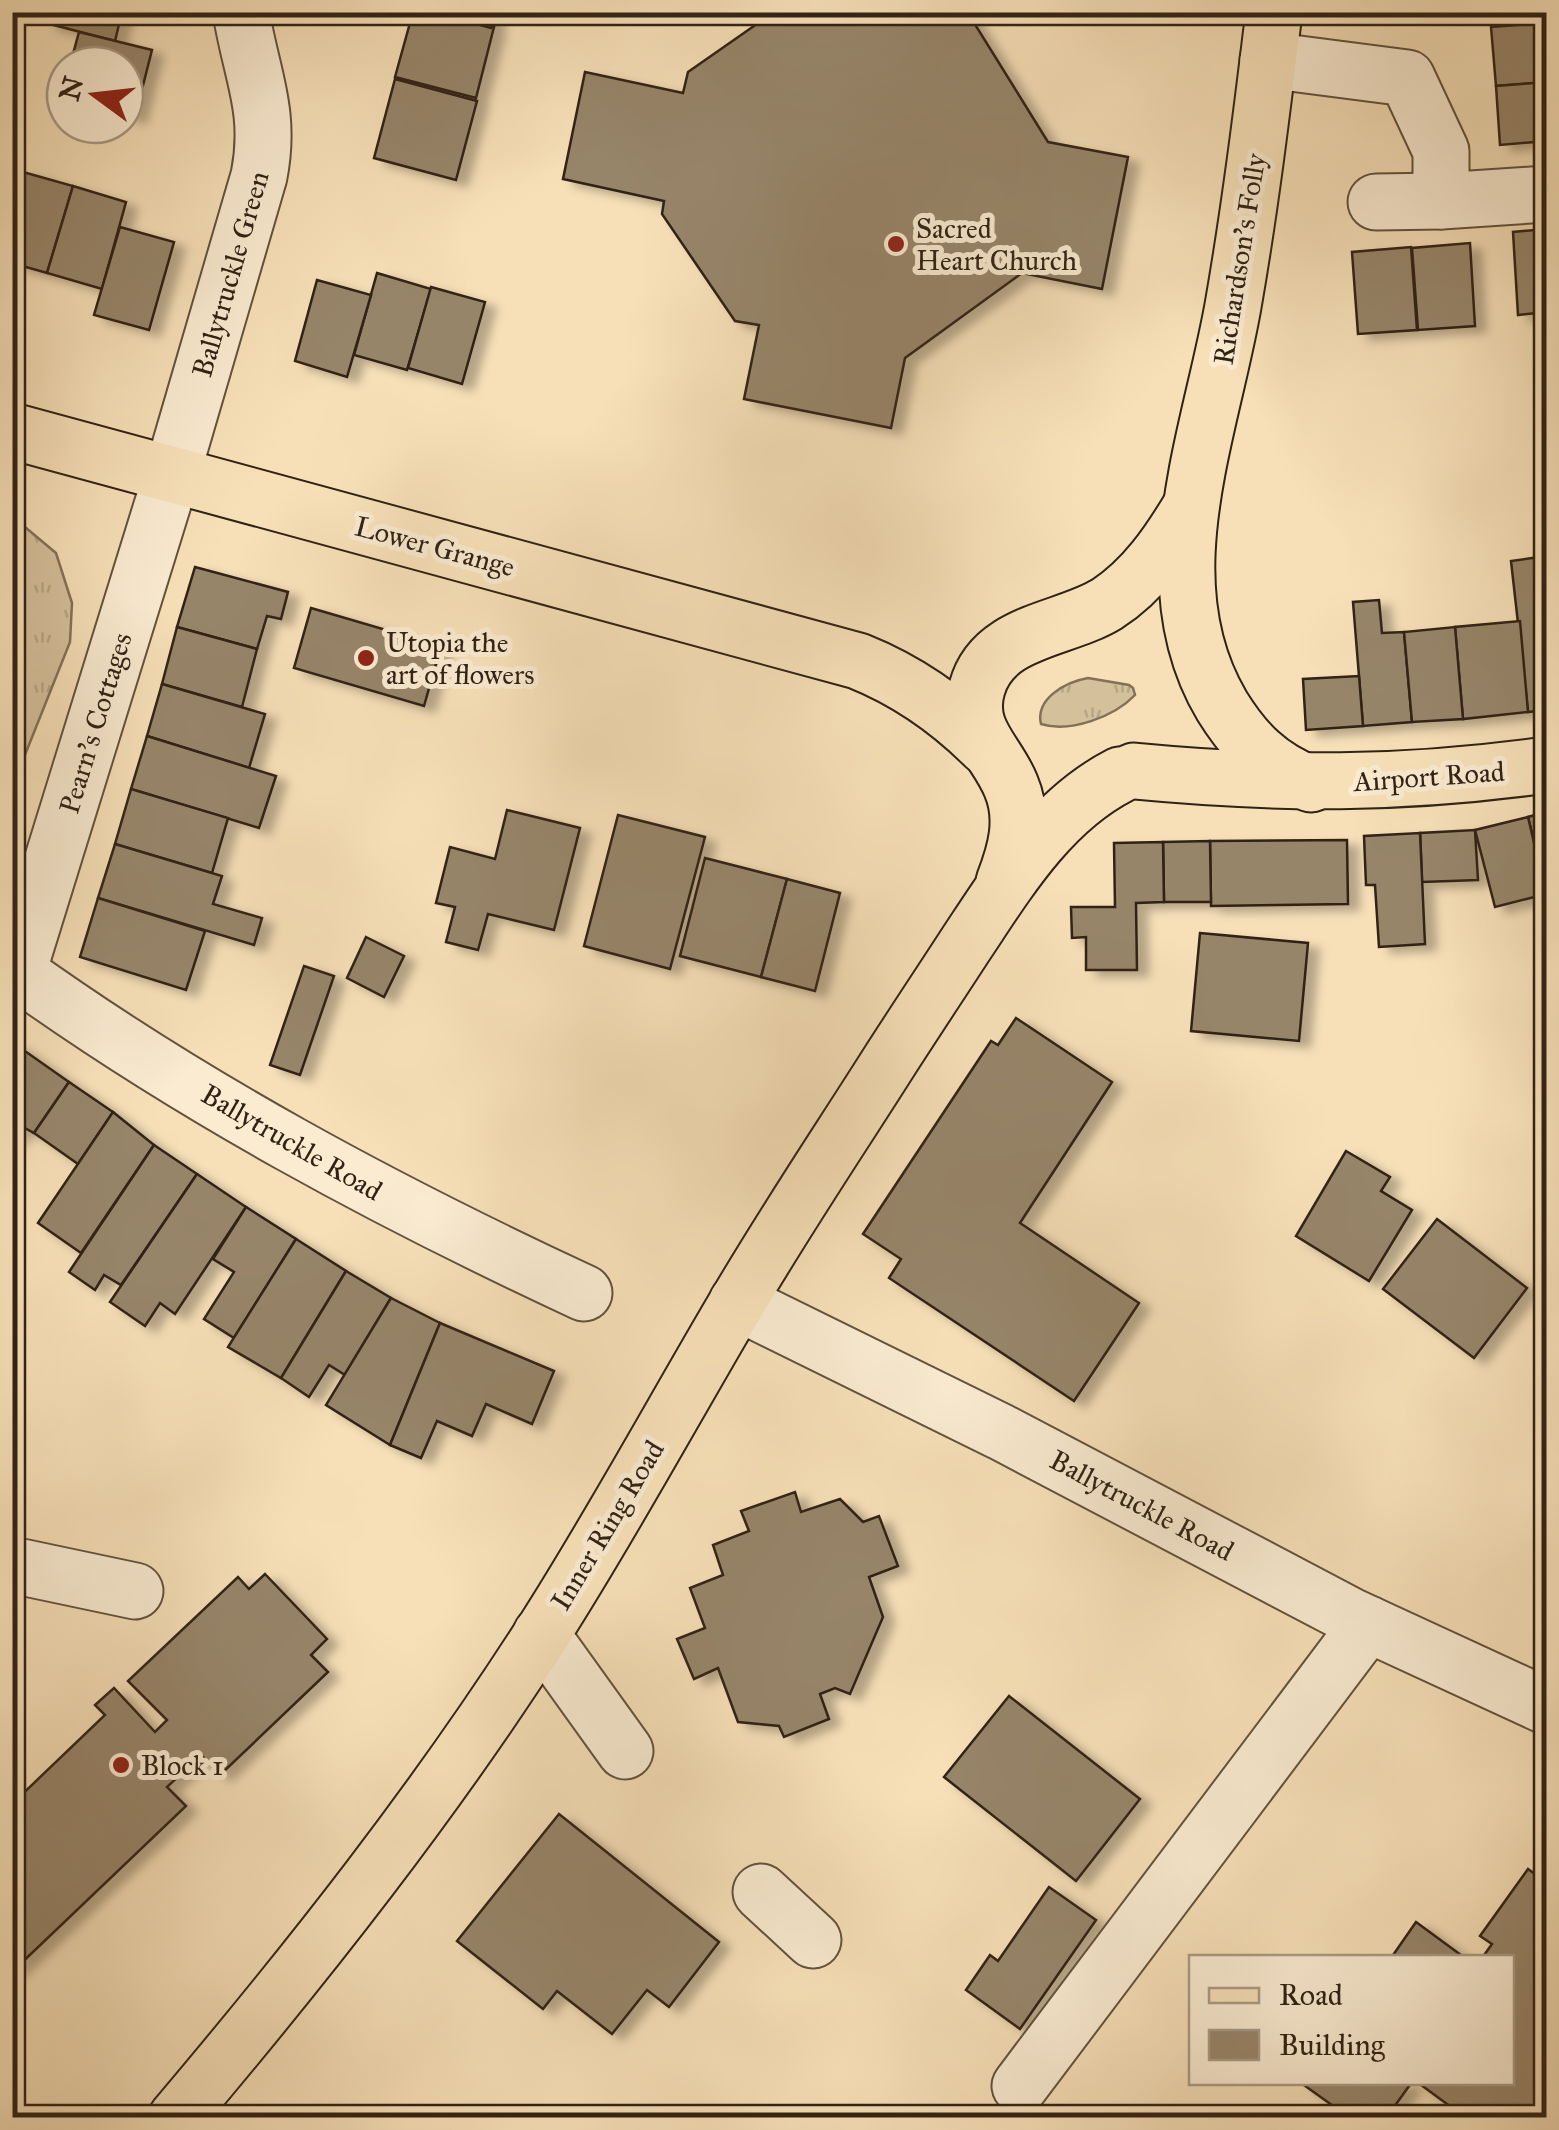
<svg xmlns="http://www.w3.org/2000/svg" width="1559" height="2130" font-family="'IM FELL Great Primer',serif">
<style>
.grass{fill:url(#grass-tufts);stroke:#827158;stroke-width:2.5}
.building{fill:#97856a;stroke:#302215;stroke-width:2.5;filter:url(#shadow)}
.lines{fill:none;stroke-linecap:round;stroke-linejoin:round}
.minor-casing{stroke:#62523e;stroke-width:59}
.major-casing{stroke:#302215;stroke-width:59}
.minor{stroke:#faebd1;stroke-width:55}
.major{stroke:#f7e0b8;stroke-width:55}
.poi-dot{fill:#8f2418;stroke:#faebd1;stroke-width:4}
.labels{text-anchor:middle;stroke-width:10;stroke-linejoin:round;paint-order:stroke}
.poi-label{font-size:28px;fill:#302215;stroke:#faebd1;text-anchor:start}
.street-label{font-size:28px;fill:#302215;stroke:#faebd1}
</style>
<defs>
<pattern id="grass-tufts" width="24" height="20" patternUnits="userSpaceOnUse" patternTransform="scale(2.5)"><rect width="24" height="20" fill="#d5c09c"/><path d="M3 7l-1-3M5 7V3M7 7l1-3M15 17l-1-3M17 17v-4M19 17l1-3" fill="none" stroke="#b7a586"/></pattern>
<filter id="shadow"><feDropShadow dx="11" dy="6" stdDeviation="5" flood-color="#0004"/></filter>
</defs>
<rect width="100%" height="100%" fill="#f7e0b8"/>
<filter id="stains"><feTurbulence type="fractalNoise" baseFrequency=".002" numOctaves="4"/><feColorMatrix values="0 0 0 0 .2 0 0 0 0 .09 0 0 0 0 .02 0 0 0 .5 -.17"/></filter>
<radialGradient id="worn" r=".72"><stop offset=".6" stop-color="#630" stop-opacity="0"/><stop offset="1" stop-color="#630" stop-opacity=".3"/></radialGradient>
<!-- grass -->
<g class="grass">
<polygon points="13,517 56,553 72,603 70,642 13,785"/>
<path d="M1088 678 1129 685 1133 688 1135 695C1114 717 1070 733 1041 724 1035 699 1065 682 1088 678Z"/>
</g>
<!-- building -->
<g class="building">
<polygon points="49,12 122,12 115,41 46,23"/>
<polygon points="413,12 433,12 494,27 476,98 395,77"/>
<polygon points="433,12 495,12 491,28"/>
<polygon points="774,12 972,12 971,18 1048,142 1128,157 1102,289 1022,273 905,358 891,428 744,399 759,325 735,321 662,214 664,201 563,179 585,72 683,93 688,72"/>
<polygon points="1546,23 1546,82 1496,86 1491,27"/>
<polygon points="79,32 152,50 135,117 125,115 125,65 70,65"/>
<polygon points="395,79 477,101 456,180 374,158"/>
<polygon points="1546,82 1546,141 1500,145 1496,86"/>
<polygon points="23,172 73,186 47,273 12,263 12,208"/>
<polygon points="73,186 126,202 102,289 47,273"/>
<polygon points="120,227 174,242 149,330 94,315"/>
<polygon points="1546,229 1546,312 1518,315 1513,232"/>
<polygon points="1470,243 1475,326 1418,330 1412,248"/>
<polygon points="1411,247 1417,330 1358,334 1352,252"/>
<polygon points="377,273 431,289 407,370 354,355"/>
<polygon points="317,280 371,295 347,377 295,361"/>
<polygon points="431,287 485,302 462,384 408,368"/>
<polygon points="1546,556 1546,710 1528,712 1511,561"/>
<polygon points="195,567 288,592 281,619 267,616 257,649 177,627"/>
<polygon points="1379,600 1382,633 1404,632 1412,722 1363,726 1353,602"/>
<polygon points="311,608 441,646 424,706 294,668"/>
<polygon points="1520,621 1528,712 1463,719 1455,627"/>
<polygon points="177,627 257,649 242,707 162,684"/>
<polygon points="1455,627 1463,719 1412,722 1404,632"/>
<polygon points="1359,676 1363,726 1306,730 1303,679"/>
<polygon points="162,684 265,714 249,768 147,736"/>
<polygon points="147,736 276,776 259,828 131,789"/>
<polygon points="131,789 228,818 212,873 115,844"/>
<polygon points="507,810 580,828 554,930 488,914 478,950 446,942 455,907 436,903 450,847 495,859"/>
<polygon points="1546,812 1546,891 1528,817"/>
<polygon points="618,815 705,837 670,969 584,946"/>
<polygon points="1528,817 1546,894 1495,907 1475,830"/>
<polygon points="1475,830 1478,880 1422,882 1420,833"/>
<polygon points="1420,833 1425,944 1379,947 1375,885 1366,885 1364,836"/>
<polygon points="1347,840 1348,904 1211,906 1210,841"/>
<polygon points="1210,841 1211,902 1164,902 1163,842"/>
<polygon points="1163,842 1164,902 1136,903 1137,970 1086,970 1086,937 1072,938 1071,907 1115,907 1114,843"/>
<polygon points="115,844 222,876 213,904 262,918 254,945 98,898"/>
<polygon points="705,858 787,879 761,977 680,956"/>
<polygon points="787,879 840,893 815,991 761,977"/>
<polygon points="98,898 205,931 186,990 80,957"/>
<polygon points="1200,933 1308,943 1299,1041 1191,1031"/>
<polygon points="366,937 404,956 384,997 347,978"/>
<polygon points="304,966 334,976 300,1075 270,1065"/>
<polygon points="1016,1018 1112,1082 1020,1223 1139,1303 1074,1401 889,1278 901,1259 863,1234 991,1041 998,1045"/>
<polygon points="12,1042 69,1082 34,1133 23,1127 12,1142"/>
<polygon points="69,1082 113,1112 78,1164 34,1133"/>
<polygon points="113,1112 154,1145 81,1253 38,1223"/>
<polygon points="154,1145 197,1174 121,1285 104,1275 95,1290 69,1272"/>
<polygon points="1346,1151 1390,1177 1381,1191 1412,1210 1369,1281 1296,1236"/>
<polygon points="197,1174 246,1207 175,1314 160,1303 145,1326 110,1302"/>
<polygon points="246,1207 296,1239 234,1338 204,1319 234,1272 213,1259"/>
<polygon points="1437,1219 1527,1288 1474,1358 1383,1289"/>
<polygon points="296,1239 346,1271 281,1378 228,1347"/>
<polygon points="346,1271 391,1298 345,1375 329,1365 309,1397 281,1378"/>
<polygon points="391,1298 440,1323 390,1445 326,1405"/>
<polygon points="440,1323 554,1371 532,1424 486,1404 472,1436 437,1421 421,1458 390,1445"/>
<polygon points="795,1492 801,1512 840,1499 863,1522 879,1516 898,1566 869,1577 883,1617 850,1694 835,1688 820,1694 829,1719 784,1737 779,1726 738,1722 718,1668 694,1679 677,1639 705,1628 690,1588 723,1575 713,1545 749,1531 741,1511"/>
<polygon points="265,1574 327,1639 311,1655 328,1672 220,1775 201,1755 167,1787 186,1806 12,1972 12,1804 105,1715 95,1705 114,1688 155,1732 167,1720 128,1681 238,1577 249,1589"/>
<polygon points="1009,1696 1140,1799 1076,1881 944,1777"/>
<polygon points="559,1814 719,1942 669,2007 647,1990 612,2034 557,1991 543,2009 457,1941"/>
<polygon points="1528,1869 1546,1882 1546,2118 1466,2118 1417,2082 1512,2082 1512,1958 1482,1958 1492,1944 1480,1936"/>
<polygon points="1049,1887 1096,1920 1020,2029 966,1990 990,1955 998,1961"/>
<polygon points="1416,1922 1465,1958 1391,1958"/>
<polygon points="1412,2082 1386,2118 1350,2118 1301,2083"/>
</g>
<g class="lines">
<!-- minor casing -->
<g class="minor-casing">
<g id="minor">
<polyline points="1268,60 1407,78 1441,151 1441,201 1546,194"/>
<polyline points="1376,202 1441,201"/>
<path d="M12 968C191 1097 386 1201 584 1293"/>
<path d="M18 972 172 474 259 176C272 111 251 74 241 12"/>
<polyline points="737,1302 1001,1432 1353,1617 1546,1706"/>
<polyline points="12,1565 135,1591"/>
<polyline points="541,1634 625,1751"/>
<polyline points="761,1892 813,1940"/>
<polyline points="1020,2086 1368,1624"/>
</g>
</g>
<!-- major casing -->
<g class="major-casing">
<g id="major">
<path d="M1274 12C1262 111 1250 209 1233 306 1210 436 1148 582 1222 706 1245 743 1269 768 1311 784"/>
<path d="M12 431 858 661C908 681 948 709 986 747"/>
<path d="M1134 771C1280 785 1401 785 1546 765"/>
<path d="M1004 882C1016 851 1025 819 1011 786 997 751 965 731 977 688 993 630 1063 631 1107 604 1144 580 1169 543 1191 506"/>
<path d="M176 2118C308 1962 436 1800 545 1629 612 1524 671 1415 734 1308 783 1224 837 1144 889 1062 914 1023 940 984 966 944 1008 881 1050 811 1120 775"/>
</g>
</g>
<!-- minor -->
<use href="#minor" class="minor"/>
<!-- major -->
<use href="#major" class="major"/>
</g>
<!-- markers -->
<g class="poi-dot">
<circle cx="896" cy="244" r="10"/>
<circle cx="366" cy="658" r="10"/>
<circle cx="121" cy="1765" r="10"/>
</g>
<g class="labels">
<!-- poi labels -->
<g class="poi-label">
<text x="916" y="238">Sacred<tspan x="916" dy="32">Heart Church</tspan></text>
<text x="386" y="652">Utopia the<tspan x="386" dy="32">art of flowers</tspan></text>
<text x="141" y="1775">Block 1</text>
</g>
<!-- street labels -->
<g class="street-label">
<text transform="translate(1239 259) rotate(-81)" y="10">Richardson's Folly</text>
<text transform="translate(230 274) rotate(-74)" y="10">Ballytruckle Green</text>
<text transform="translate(435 546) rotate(15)" y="10">Lower Grange</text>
<text transform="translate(95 723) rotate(-73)" y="10">Pearn's Cottages</text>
<text transform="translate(1429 776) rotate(-4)" y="10">Airport Road</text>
<text transform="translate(292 1142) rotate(30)" y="10">Ballytruckle Road</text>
<text transform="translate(1142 1505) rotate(28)" y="10">Ballytruckle Road</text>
<text transform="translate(607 1525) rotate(-59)" y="10">Inner Ring Road</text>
</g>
</g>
<!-- margin -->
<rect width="1559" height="2130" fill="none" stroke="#f7e0b8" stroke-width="50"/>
<rect x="15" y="15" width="1529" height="2100" fill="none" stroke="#302215" stroke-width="5"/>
<rect x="25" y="25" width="1509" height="2080" fill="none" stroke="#302215" stroke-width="2.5"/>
<!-- legend -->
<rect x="1189" y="1955" width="325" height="130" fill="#faebd1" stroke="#a99b86" stroke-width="2.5"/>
<rect x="1209" y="1988" width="50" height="15" fill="#f7e0b8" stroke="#a99b86" stroke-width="2.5"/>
<text x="1279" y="2005" font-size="30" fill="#302215">Road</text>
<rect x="1209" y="2030" width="50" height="30" fill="#97856a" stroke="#a99b86" stroke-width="2.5"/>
<text x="1279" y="2055" font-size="30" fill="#302215">Building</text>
<!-- north arrow -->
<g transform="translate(95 95) rotate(285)"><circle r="48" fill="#faebd1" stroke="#a99b86" stroke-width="2.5"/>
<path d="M0-8L18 38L0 25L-18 38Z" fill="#8f2418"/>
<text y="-15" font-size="28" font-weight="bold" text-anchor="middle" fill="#302215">N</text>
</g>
<rect width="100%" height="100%" filter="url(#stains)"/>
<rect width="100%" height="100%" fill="url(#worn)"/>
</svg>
